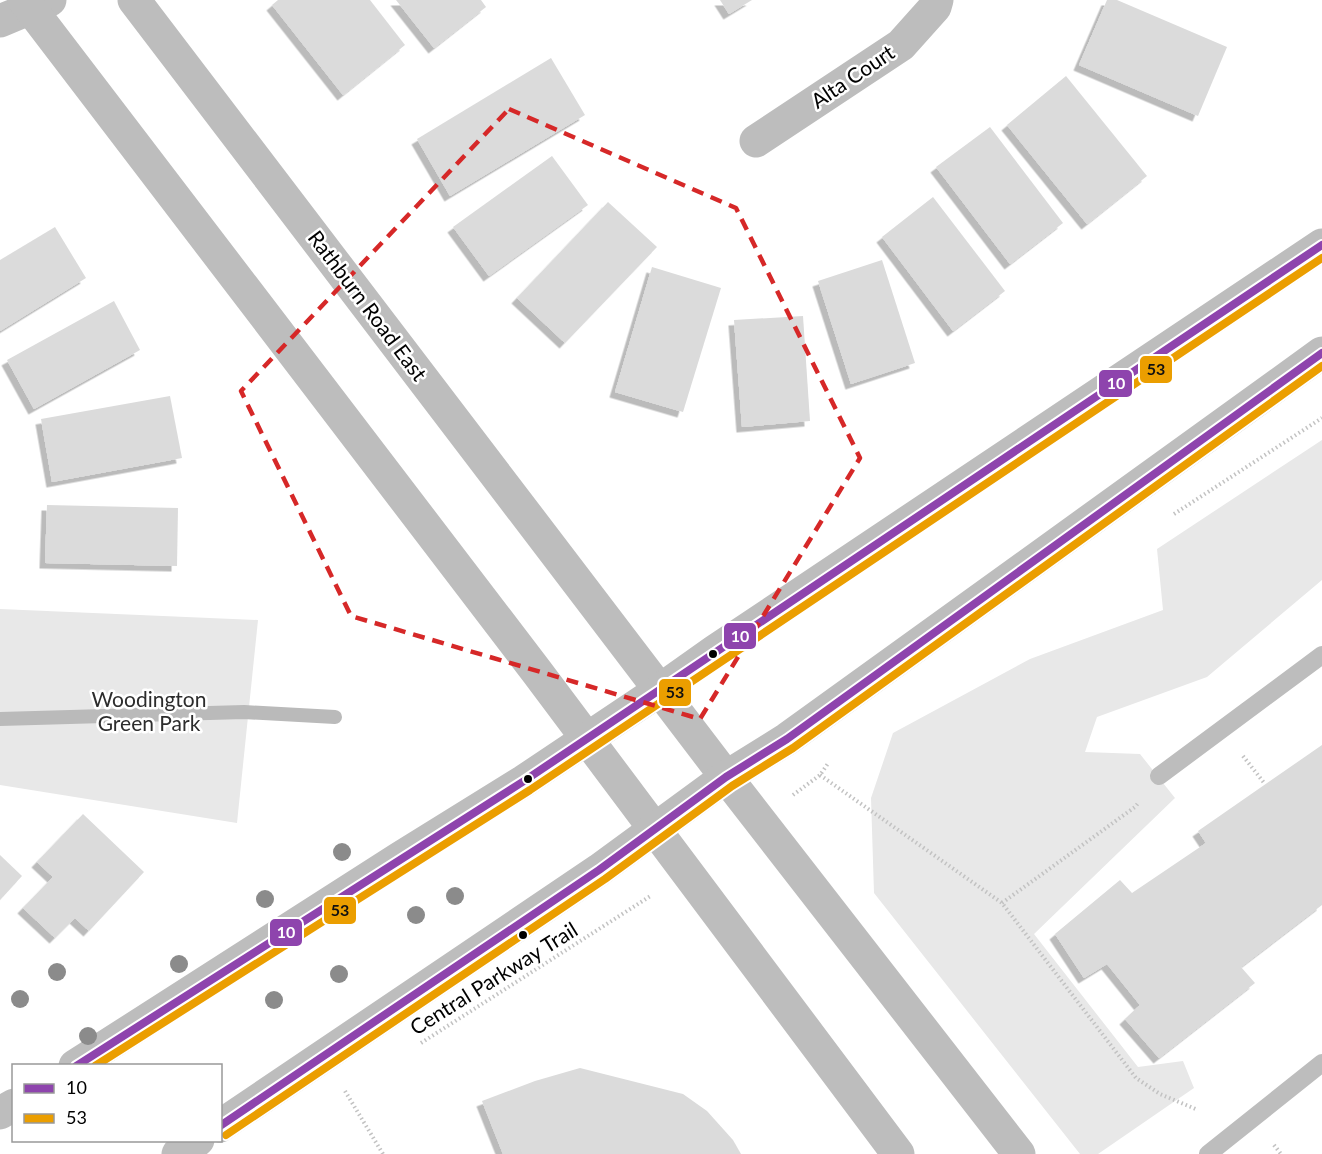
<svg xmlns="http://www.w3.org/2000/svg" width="1322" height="1154" font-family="Lato,sans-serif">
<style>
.green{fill:#e8e8e8}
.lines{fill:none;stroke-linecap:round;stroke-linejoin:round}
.stream{stroke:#bababa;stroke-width:14}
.building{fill:#dbdbdb;filter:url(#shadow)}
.path{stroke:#c2c2c2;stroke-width:4;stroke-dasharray:1.5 3;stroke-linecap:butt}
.service{stroke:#bdbdbd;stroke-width:18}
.minor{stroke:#bdbdbd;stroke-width:33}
.tertiary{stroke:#bdbdbd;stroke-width:33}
.bus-1-casing{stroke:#fff;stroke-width:12}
.bus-2-casing{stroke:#fff;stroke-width:12}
.bus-1{stroke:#8e44ad;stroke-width:8}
.bus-2{stroke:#eb9e00;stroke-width:8}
.tree{fill:#8b8b8b}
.marked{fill:none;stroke:#d62828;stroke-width:4.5;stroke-dasharray:12 8;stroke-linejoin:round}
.bus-dot{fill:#000;stroke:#fff;stroke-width:2}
.labels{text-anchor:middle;stroke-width:5;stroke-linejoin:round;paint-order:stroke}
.street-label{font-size:21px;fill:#000;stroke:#fff}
.park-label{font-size:21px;fill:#2c2c2c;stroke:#fff}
.line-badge{stroke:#fff;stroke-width:2}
.badge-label{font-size:16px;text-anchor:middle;font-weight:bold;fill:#fff}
.pale-badge-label{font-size:16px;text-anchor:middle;font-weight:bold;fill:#111}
</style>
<defs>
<filter id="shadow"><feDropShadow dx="-5.5" dy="5.5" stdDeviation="0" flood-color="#0004"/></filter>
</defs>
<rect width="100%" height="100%" fill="#fff"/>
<!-- green -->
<g class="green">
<polygon points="1322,440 1322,580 1207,677 1097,717 1085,752 1140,754 1175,798 1034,934 1138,1067 1183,1061 1194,1088 1098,1154 1080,1154 874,893 871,798 893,733 1030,659 1163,610 1157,549"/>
<polygon points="0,609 258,620 237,823 0,785"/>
</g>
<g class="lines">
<!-- stream -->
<polyline class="stream" points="0,719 244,712 335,717"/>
</g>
<!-- building -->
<g class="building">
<polygon points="278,0 370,0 405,45 343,95 272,5"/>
<polygon points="396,0 481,0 486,7 434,48"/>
<polygon points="720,0 752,0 729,14"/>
<polygon points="1107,0 1117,0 1227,47 1198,116 1079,65"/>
<polygon points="551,58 585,115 450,196 417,139"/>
<polygon points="1066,76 1147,176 1087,224 1007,125"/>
<polygon points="990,127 1063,223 1010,264 936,167"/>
<polygon points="552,156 588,205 489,276 453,227"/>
<polygon points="933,197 1005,291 953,331 882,237"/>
<polygon points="608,202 657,247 565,343 517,298"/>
<polygon points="55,227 86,278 0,331 0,260"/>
<polygon points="882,260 915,363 851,384 818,281"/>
<polygon points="652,267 721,288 683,412 615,392"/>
<polygon points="114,301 140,350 34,409 7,360"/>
<polygon points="803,316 810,421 742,427 734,320"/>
<polygon points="170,396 182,458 52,482 41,419"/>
<polygon points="47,505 178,508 177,566 45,563"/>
<polygon points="1322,745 1322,905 1241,967 1255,983 1159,1058 1125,1019 1140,1005 1107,964 1084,978 1055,934 1120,880 1132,893 1206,843 1198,831"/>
<polygon points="83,814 144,872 89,931 75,918 55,938 23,908 53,877 37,862"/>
<polygon points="0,855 22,876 0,900"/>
<polygon points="580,1068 683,1094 707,1111 733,1140 741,1154 503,1154 482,1101 535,1081"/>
</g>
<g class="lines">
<!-- path -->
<g class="path">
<polyline points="1174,514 1322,418"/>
<polyline points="1243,756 1265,784"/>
<polyline points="820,775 1002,903 1136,1078 1160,1094 1198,1110"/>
<polyline points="793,795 820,775 829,762"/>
<polyline points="1002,903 1135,807 1139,802"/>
<polyline points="421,1043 652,895"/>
<polyline points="345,1091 383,1154"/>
<polyline points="1274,1145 1281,1154"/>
</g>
<!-- service -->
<g class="service">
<polyline points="1159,776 1322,655"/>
<polyline points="1208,1154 1322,1063"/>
</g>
<!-- minor -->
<g class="minor">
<polyline points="0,21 50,0"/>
<polyline points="756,141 901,45 935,7 937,0"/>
</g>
<!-- tertiary -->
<g class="tertiary">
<polyline points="24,0 537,672 898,1154"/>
<polyline points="134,0 726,777 1019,1154"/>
<polyline points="75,1066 400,858 524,781 660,690 715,651 1322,245"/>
<polyline points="0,1113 14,1105"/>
<polyline points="220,1126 599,870 726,777 787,739 1322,353"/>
<polyline points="178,1154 198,1140"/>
</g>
<!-- bus-1 casing -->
<g class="bus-1-casing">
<g id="bus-1">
<polyline points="76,1066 524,781 1322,245"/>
<polyline points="220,1126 599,870 726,777 787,739 1322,353"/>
</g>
</g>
<!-- bus-2 casing -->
<g class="bus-2-casing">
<g id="bus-2">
<polyline points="95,1066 530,790 1322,258"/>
<polyline points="226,1135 605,879 732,786 793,748 1322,366"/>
</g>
</g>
<!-- bus-1 -->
<use href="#bus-1" class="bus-1"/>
<!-- bus-2 -->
<use href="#bus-2" class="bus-2"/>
</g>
<!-- trees -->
<g class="tree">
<circle cx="342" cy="852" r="9"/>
<circle cx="455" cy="896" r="9"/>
<circle cx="265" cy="899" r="9"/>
<circle cx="416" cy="915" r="9"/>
<circle cx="179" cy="964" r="9"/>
<circle cx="57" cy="972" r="9"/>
<circle cx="339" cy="974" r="9"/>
<circle cx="20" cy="999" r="9"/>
<circle cx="274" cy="1000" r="9"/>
<circle cx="88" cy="1036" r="9"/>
</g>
<!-- marked area -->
<path class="marked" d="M509 109 736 208 860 458 700 719 351 616 241 391Z"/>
<!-- markers -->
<g class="bus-dot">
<circle cx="713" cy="654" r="5"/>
<circle cx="528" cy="779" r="5"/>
<circle cx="523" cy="935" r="5"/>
</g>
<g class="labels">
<!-- street labels -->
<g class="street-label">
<text transform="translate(853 77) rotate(-34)" y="7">Alta Court</text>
<text transform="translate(367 306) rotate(53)" y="7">Rathburn Road East</text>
<text transform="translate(494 979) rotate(-32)" y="7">Central Parkway Trail</text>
</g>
<!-- park labels -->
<g class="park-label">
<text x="149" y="707">Woodington<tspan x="149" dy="24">Green Park</tspan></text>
</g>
</g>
<g class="line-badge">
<rect x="1139" y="355" width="34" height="29" rx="6" fill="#eb9e00"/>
<rect x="1098" y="369" width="35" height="29" rx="6" fill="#8e44ad"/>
<rect x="723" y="622" width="34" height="28" rx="6" fill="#8e44ad"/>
<rect x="658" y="678" width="34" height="29" rx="6" fill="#eb9e00"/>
<rect x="323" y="896" width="34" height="29" rx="6" fill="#eb9e00"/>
<rect x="269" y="918" width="34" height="29" rx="6" fill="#8e44ad"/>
</g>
<g class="badge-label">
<text x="1116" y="389">10</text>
<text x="740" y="642">10</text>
<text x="286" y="938">10</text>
</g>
<g class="pale-badge-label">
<text x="1156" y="375">53</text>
<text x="675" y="698">53</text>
<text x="340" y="916">53</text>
</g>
<!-- legend -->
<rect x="12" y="1064" width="210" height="78" fill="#ffffff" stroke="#999999" stroke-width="1.5"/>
<rect x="24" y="1084" width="30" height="9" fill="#8e44ad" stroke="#999999" stroke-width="1.5"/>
<text x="66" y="1094" font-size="18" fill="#000000">10</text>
<rect x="24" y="1114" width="30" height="9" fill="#eb9e00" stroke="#999999" stroke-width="1.5"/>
<text x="66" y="1124" font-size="18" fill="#000000">53</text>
</svg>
